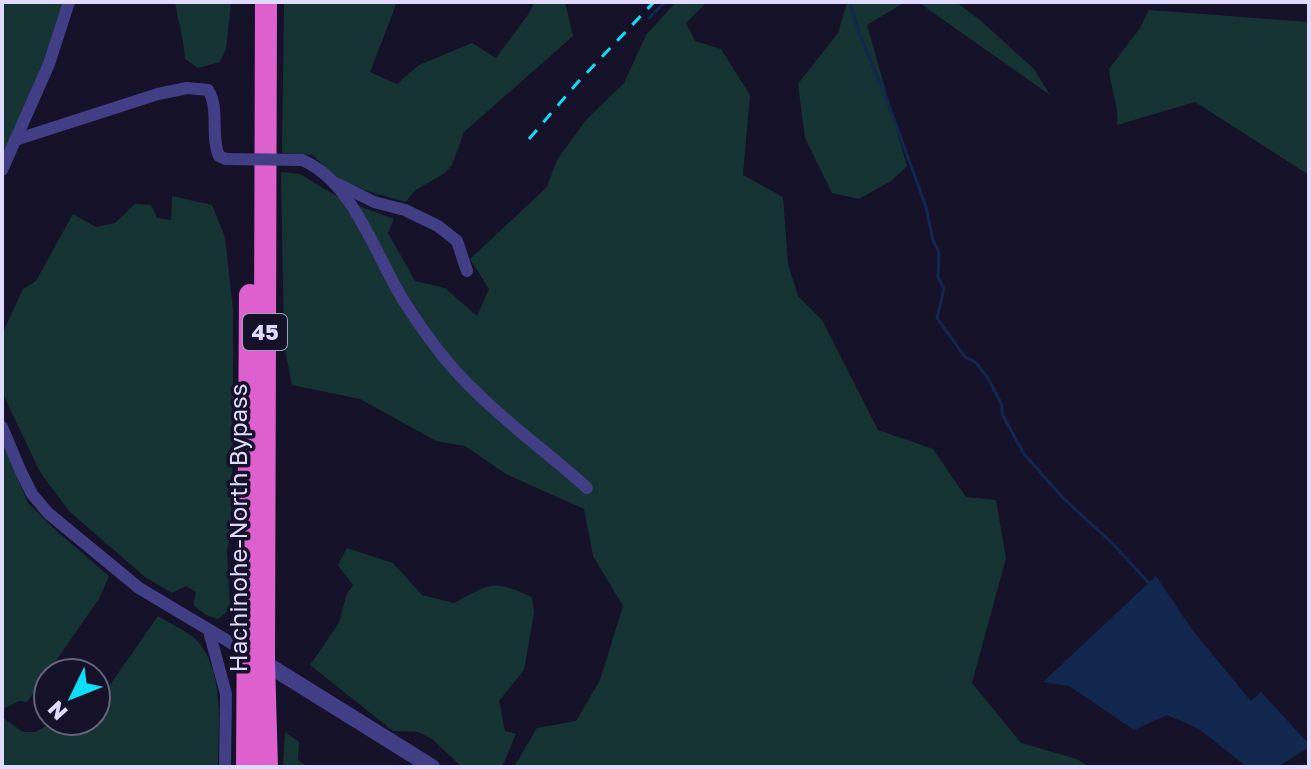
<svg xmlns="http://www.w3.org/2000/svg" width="1311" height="769" font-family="'Golos Text',sans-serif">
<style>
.green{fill:#153332}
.water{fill:#11274d}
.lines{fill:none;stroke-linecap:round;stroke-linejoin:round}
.stream{stroke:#11274d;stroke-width:3}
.minor{stroke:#413e86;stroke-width:12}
.tertiary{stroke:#413e86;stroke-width:16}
.trunk{stroke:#de60cf;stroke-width:22}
.rail{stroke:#0eddf6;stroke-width:3;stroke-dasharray:12 10;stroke-linecap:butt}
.minor-bridge{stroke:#413e86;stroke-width:12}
.labels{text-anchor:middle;stroke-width:7;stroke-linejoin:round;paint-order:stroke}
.shield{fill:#151129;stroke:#a29ebe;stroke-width:2}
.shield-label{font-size:22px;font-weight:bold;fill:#dfdafe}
.street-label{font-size:24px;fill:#dfdafe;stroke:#151129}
</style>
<rect width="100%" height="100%" fill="#151129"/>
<!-- green -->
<g class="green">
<polygon points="2,2 66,2 60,24 2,159"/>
<path d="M175 2H231L226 49 220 62 198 68 185 59C184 39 178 22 175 2Z"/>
<polygon points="284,2 397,2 370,72 397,84 419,65 472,43 496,58 530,12 534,2 565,2 573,36 464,132 452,165 445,173 414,191 406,202 367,191 336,179 313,155 282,153"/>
<polygon points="676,2 707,2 686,23 695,41 721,49 750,95 743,175 783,197 788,264 798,296 822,320 878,430 933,449 966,497 996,500 1006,558 972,683 1021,743 1077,759 1090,767 514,767 537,728 576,721 600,680 623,606 593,556 584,509 506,474 465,446 436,441 360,399 292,385 284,345 281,172 300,174 343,200 394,219 388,233 415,281 445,288 477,316 489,289 470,259 547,187 557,160 586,120 624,83 646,35"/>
<polygon points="847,2 905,2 867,25 907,166 891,181 859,199 832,193 805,138 798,84 838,33"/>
<polygon points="918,2 956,2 981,21 1034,69 1050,95"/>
<path d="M1149 10 1309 22V175L1195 102 1117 125C1120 107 1110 88 1109 69L1140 28Z"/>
<polygon points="172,196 212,205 225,237 233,310 233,440 231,531 227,551 230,609 218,619 206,615 193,605 196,592 186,586 172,593 145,577 69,511 40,472 2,392 2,334 23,289 36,281 73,214 96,227 115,223 135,204 151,205 157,218 171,220"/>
<path d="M2 443 28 503 53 528 109 576 99 599 27 702 19 701 5 708 2 717 23 732H35L55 721H96V705L158 616C170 624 191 632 200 644 225 678 218 727 218 767H2Z"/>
<path d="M347 548 393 563 422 595 454 603C492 583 491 579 532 597L534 613 524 670 499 701 505 731 516 734 502 767H462L432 739 418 732 393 731 310 665 339 623 346 596 353 585 338 565Z"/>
<polygon points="285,732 299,742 298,760 308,767 283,767"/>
</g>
<!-- water -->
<polygon class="water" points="1156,576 1193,631 1251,701 1261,692 1309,744 1309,747 1278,767 1247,767 1199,729 1167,715 1134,730 1069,686 1043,682"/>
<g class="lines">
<!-- stream -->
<g class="stream">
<polyline points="850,2 859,33 887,100 926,207 933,240 939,252 938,277 944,289 937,318 965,357 975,362 988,378 1002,405 1002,414 1024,454 1064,499 1110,541 1148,582"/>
<polyline points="649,18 665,2"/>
</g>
<!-- minor -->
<g class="minor">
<path d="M15 140 158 94 187 88 208 90C220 108 210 136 219 156L226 159"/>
<path d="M302 160C355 182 377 261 407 306 427 337 449 367 476 392 511 427 551 455 587 488"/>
<polyline points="2,170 49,64 69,2"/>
<polyline points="338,184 374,202 405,210 438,226 457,241 467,271"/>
<polyline points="2,427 21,472 32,494 48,513 139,588 248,653"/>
<polyline points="209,631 226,694 225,767"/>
</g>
<!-- tertiary -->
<polyline class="tertiary" points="260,660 432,767"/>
<!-- trunk -->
<g class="trunk">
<polyline points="266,2 264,662 267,767"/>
<polyline points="247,767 250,295"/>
</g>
<!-- rail -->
<polyline class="rail" points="529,139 578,82 654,2"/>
<!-- minor-bridge -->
<polyline class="minor-bridge" points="226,159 302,160"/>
</g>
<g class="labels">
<!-- shield labels -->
<rect class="shield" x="243" y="314" width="44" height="36" rx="6"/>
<g class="shield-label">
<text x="265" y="340">45</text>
</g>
<!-- street labels -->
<g class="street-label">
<text transform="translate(239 528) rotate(-90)" y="8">Hachinohe-North Bypass</text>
</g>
</g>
<!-- border -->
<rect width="1311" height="769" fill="none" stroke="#dfdafe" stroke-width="8"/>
<!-- north arrow -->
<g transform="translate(72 697) rotate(227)"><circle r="38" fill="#151129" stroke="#66617e" stroke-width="2"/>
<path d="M0-6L14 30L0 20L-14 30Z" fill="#0eddf6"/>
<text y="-12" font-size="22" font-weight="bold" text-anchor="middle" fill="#dfdafe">N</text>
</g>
</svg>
